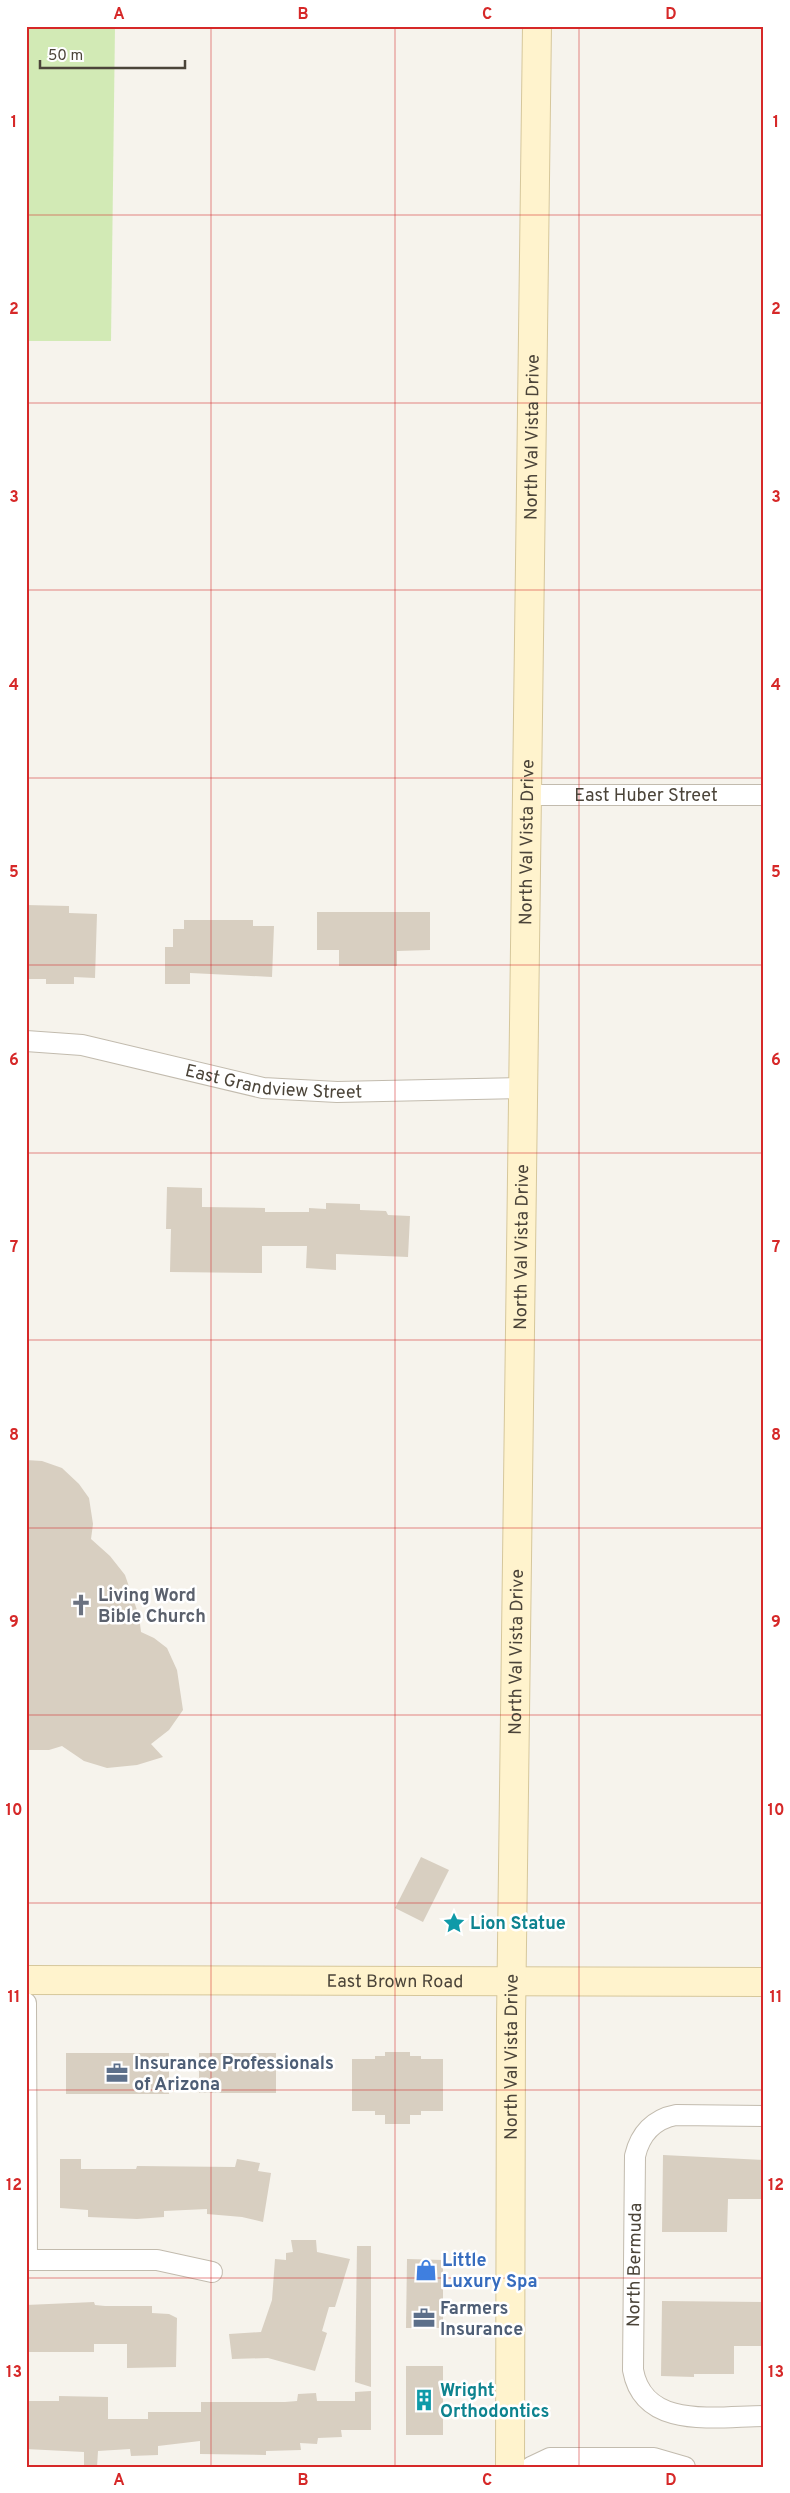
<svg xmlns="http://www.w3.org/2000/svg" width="790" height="2493" font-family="Overpass,sans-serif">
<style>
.green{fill:#d2eab5}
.building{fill:#d8cfc1}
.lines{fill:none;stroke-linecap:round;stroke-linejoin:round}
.minor-casing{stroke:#c2bbae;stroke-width:22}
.secondary-casing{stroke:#d6c79b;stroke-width:30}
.minor{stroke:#fff;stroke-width:20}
.secondary{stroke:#fff3cd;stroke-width:28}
.grid{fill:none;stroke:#d62828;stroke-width:1;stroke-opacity:0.55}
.labels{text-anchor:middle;stroke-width:5;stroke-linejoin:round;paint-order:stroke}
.street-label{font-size:18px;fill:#4b4439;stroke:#fff}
.worship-label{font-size:18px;font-weight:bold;fill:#5b616d;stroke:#fff;text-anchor:start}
.culture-label{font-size:18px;font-weight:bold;fill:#0d838f;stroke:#fff;text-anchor:start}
.service-label{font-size:18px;font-weight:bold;fill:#4e5e75;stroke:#fff;text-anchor:start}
.shop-label{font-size:18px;font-weight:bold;fill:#366cbe;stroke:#fff;text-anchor:start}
.neatline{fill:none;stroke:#d62828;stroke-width:2}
.grid-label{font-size:16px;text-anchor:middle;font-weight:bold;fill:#d62828}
</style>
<rect width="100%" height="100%" fill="#f6f3ec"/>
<!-- green -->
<polygon class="green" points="26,26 115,26 111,341 26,341"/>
<!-- building -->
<g class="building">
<polygon points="26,905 69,906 69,913 97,914 95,978 74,977 74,984 46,984 46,979 26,979"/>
<polygon points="317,912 430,912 430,950 397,951 397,966 339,966 339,950 317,950"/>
<polygon points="184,920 253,920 253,926 274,926 272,977 190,973 190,984 165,984 165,947 173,947 173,929 184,929"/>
<polygon points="167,1187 202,1188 202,1207 265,1208 265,1212 309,1212 309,1208 326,1209 326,1203 360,1204 360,1210 386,1211 388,1215 410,1216 408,1257 336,1254 336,1270 306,1268 307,1246 262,1246 262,1273 170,1272 171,1229 166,1229"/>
<polygon points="26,1460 42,1461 62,1468 79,1484 89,1498 93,1524 91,1539 110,1556 125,1575 139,1616 141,1632 154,1638 167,1648 177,1670 183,1710 169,1730 151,1744 163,1757 137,1765 107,1768 84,1761 62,1746 49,1750 26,1750"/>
<polygon points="421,1857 449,1870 423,1922 395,1908"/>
<polygon points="385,2052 410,2052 410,2056 421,2056 421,2059 443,2059 443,2111 421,2111 421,2115 410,2115 410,2124 385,2124 385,2115 375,2115 375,2111 352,2111 352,2059 375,2059 375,2056 385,2056"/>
<rect x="66" y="2053" width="103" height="41"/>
<rect x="199" y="2053" width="77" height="40"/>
<polygon points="663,2155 764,2160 764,2199 728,2199 727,2232 662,2232"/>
<polygon points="60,2159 81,2159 81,2169 136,2169 137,2166 235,2167 237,2159 260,2163 258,2171 271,2173 263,2222 242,2217 207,2214 207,2209 164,2211 164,2217 137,2219 88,2217 88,2210 60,2208"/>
<polygon points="291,2240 316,2240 317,2252 350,2259 335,2307 329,2307 322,2331 327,2333 315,2371 268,2358 232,2359 229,2334 261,2332 272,2300 275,2259 286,2260 286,2253 293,2252"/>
<polygon points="357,2246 371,2246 371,2387 355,2382"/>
<polygon points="407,2259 443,2260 443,2328 406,2328"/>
<polygon points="662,2301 764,2302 764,2346 734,2346 734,2374 694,2374 694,2377 661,2376"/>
<polygon points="94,2302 95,2305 105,2306 152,2306 152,2313 169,2314 177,2318 176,2367 127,2368 127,2344 94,2344 94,2352 26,2352 26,2305"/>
<rect x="406" y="2366" width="37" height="69"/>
<polygon points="371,2391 371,2430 341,2430 342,2437 318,2438 317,2444 300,2443 301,2450 266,2451 266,2455 200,2454 200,2441 158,2446 158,2455 131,2456 130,2449 98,2451 97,2467 84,2467 84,2452 26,2449 26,2401 59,2401 59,2396 108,2397 108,2419 148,2419 148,2412 201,2412 201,2402 285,2402 297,2401 298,2394 316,2393 317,2401 355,2401 355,2392"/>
</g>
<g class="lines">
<!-- minor casing -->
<g class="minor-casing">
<g id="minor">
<path id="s1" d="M528 795H764"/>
<path id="s2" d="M26 1041 82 1045 263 1088 337 1092 525 1088"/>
<polyline points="26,2003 27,2260"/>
<path d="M764 2116 676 2115C654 2119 640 2134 635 2156L633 2370C644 2431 718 2416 764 2416"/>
<polyline points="26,2260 157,2260 212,2272"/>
<polyline points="531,2467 550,2458 654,2458 685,2467"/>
</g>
</g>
<!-- secondary casing -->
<g class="secondary-casing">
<g id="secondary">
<path id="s3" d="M26 1980 764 1982"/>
<path id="s4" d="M510 2467 511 2021 537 26"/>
</g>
</g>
<!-- minor -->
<use href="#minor" class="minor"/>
<!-- secondary -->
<use href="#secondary" class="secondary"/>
</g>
<!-- grid -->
<path class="grid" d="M211 26V2467M395 26V2467M579 26V2467M26 215H764M26 403H764M26 590H764M26 778H764M26 965H764M26 1153H764M26 1340H764M26 1528H764M26 1715H764M26 1903H764M26 2090H764M26 2278H764"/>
<!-- icons -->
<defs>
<g id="church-bare" transform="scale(1.725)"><path d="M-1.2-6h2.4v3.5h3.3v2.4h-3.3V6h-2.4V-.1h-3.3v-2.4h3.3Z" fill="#6b7280" stroke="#fff" stroke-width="2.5" paint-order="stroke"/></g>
<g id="sight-bare" transform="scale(1.725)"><path d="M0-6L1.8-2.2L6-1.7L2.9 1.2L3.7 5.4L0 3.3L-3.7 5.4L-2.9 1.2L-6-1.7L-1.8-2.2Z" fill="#0f9aa8" stroke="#fff" stroke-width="2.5" paint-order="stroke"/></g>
<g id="office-bare" transform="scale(1.725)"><path d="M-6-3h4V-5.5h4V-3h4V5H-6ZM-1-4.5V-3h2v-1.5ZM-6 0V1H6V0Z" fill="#5c6f8a" stroke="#fff" stroke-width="2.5" paint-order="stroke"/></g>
<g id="shop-bare" transform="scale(1.725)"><path d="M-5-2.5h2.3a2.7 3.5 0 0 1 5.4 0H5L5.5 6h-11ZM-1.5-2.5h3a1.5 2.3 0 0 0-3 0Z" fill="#3f7fe0" stroke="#fff" stroke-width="2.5" paint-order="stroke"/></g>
<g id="building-bare" transform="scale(1.725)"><path d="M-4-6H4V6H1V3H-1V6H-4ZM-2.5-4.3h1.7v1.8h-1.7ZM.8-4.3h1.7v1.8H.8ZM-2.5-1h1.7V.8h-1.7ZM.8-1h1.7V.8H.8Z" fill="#0f9aa8" stroke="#fff" stroke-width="2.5" paint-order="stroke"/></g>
</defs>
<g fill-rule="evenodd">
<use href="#church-bare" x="81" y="1605"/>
<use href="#sight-bare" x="454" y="1923"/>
<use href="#office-bare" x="117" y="2073"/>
<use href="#shop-bare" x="426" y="2270"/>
<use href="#office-bare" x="424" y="2318"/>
<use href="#building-bare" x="424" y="2400"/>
</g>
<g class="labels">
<!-- street labels -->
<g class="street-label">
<text dy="6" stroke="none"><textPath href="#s4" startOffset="2030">North Val Vista Drive</textPath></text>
<text dy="6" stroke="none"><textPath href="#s1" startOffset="118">East Huber Street</textPath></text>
<text dy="6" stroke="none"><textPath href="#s4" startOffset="1625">North Val Vista Drive</textPath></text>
<text dy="6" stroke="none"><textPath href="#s2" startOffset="252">East Grandview Street</textPath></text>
<text dy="6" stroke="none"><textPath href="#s4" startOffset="1220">North Val Vista Drive</textPath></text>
<text dy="6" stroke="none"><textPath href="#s4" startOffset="815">North Val Vista Drive</textPath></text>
<text dy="6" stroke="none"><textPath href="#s3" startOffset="369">East Brown Road</textPath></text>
<text dy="6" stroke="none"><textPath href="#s4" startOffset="410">North Val Vista Drive</textPath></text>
<text transform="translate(634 2265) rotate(-89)" y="6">North Bermuda</text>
</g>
<!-- worship labels -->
<g class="worship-label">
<text x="98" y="1601">Living Word<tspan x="98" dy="21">Bible Church</tspan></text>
</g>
<!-- culture labels -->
<g class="culture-label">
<text x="470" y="1929">Lion Statue</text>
<text x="440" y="2396">Wright<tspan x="440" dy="21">Orthodontics</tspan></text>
</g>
<!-- service labels -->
<g class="service-label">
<text x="134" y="2069">Insurance Professionals<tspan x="134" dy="21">of Arizona</tspan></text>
<text x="440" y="2314">Farmers<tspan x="440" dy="21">Insurance</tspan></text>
</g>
<!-- shop labels -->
<g class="shop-label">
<text x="442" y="2266">Little<tspan x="442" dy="21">Luxury Spa</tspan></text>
</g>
</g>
<!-- border -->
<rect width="790" height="2493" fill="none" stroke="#ffffff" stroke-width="55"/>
<!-- scale -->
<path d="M40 60v8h145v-8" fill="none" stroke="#4b4439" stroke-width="2.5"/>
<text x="48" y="60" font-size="15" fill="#4b4439" stroke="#ffffff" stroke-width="4" paint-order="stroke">50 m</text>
<rect x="28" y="28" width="734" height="2438" class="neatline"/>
<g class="grid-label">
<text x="119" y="19">A</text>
<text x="303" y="19">B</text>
<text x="487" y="19">C</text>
<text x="671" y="19">D</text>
<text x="14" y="127">1</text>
<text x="776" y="127">1</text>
<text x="14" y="314">2</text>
<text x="776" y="314">2</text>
<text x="14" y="502">3</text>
<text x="776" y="502">3</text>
<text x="14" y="690">4</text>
<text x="776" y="690">4</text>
<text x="14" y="877">5</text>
<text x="776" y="877">5</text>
<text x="14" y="1065">6</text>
<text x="776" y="1065">6</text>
<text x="14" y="1252">7</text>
<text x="776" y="1252">7</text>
<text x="14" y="1440">8</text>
<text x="776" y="1440">8</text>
<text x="14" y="1627">9</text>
<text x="776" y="1627">9</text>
<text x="14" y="1815">10</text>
<text x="776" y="1815">10</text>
<text x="14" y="2002">11</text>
<text x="776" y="2002">11</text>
<text x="14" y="2190">12</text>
<text x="776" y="2190">12</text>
<text x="14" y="2377">13</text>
<text x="776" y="2377">13</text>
<text x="119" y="2485">A</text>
<text x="303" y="2485">B</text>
<text x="487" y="2485">C</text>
<text x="671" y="2485">D</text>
</g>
</svg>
